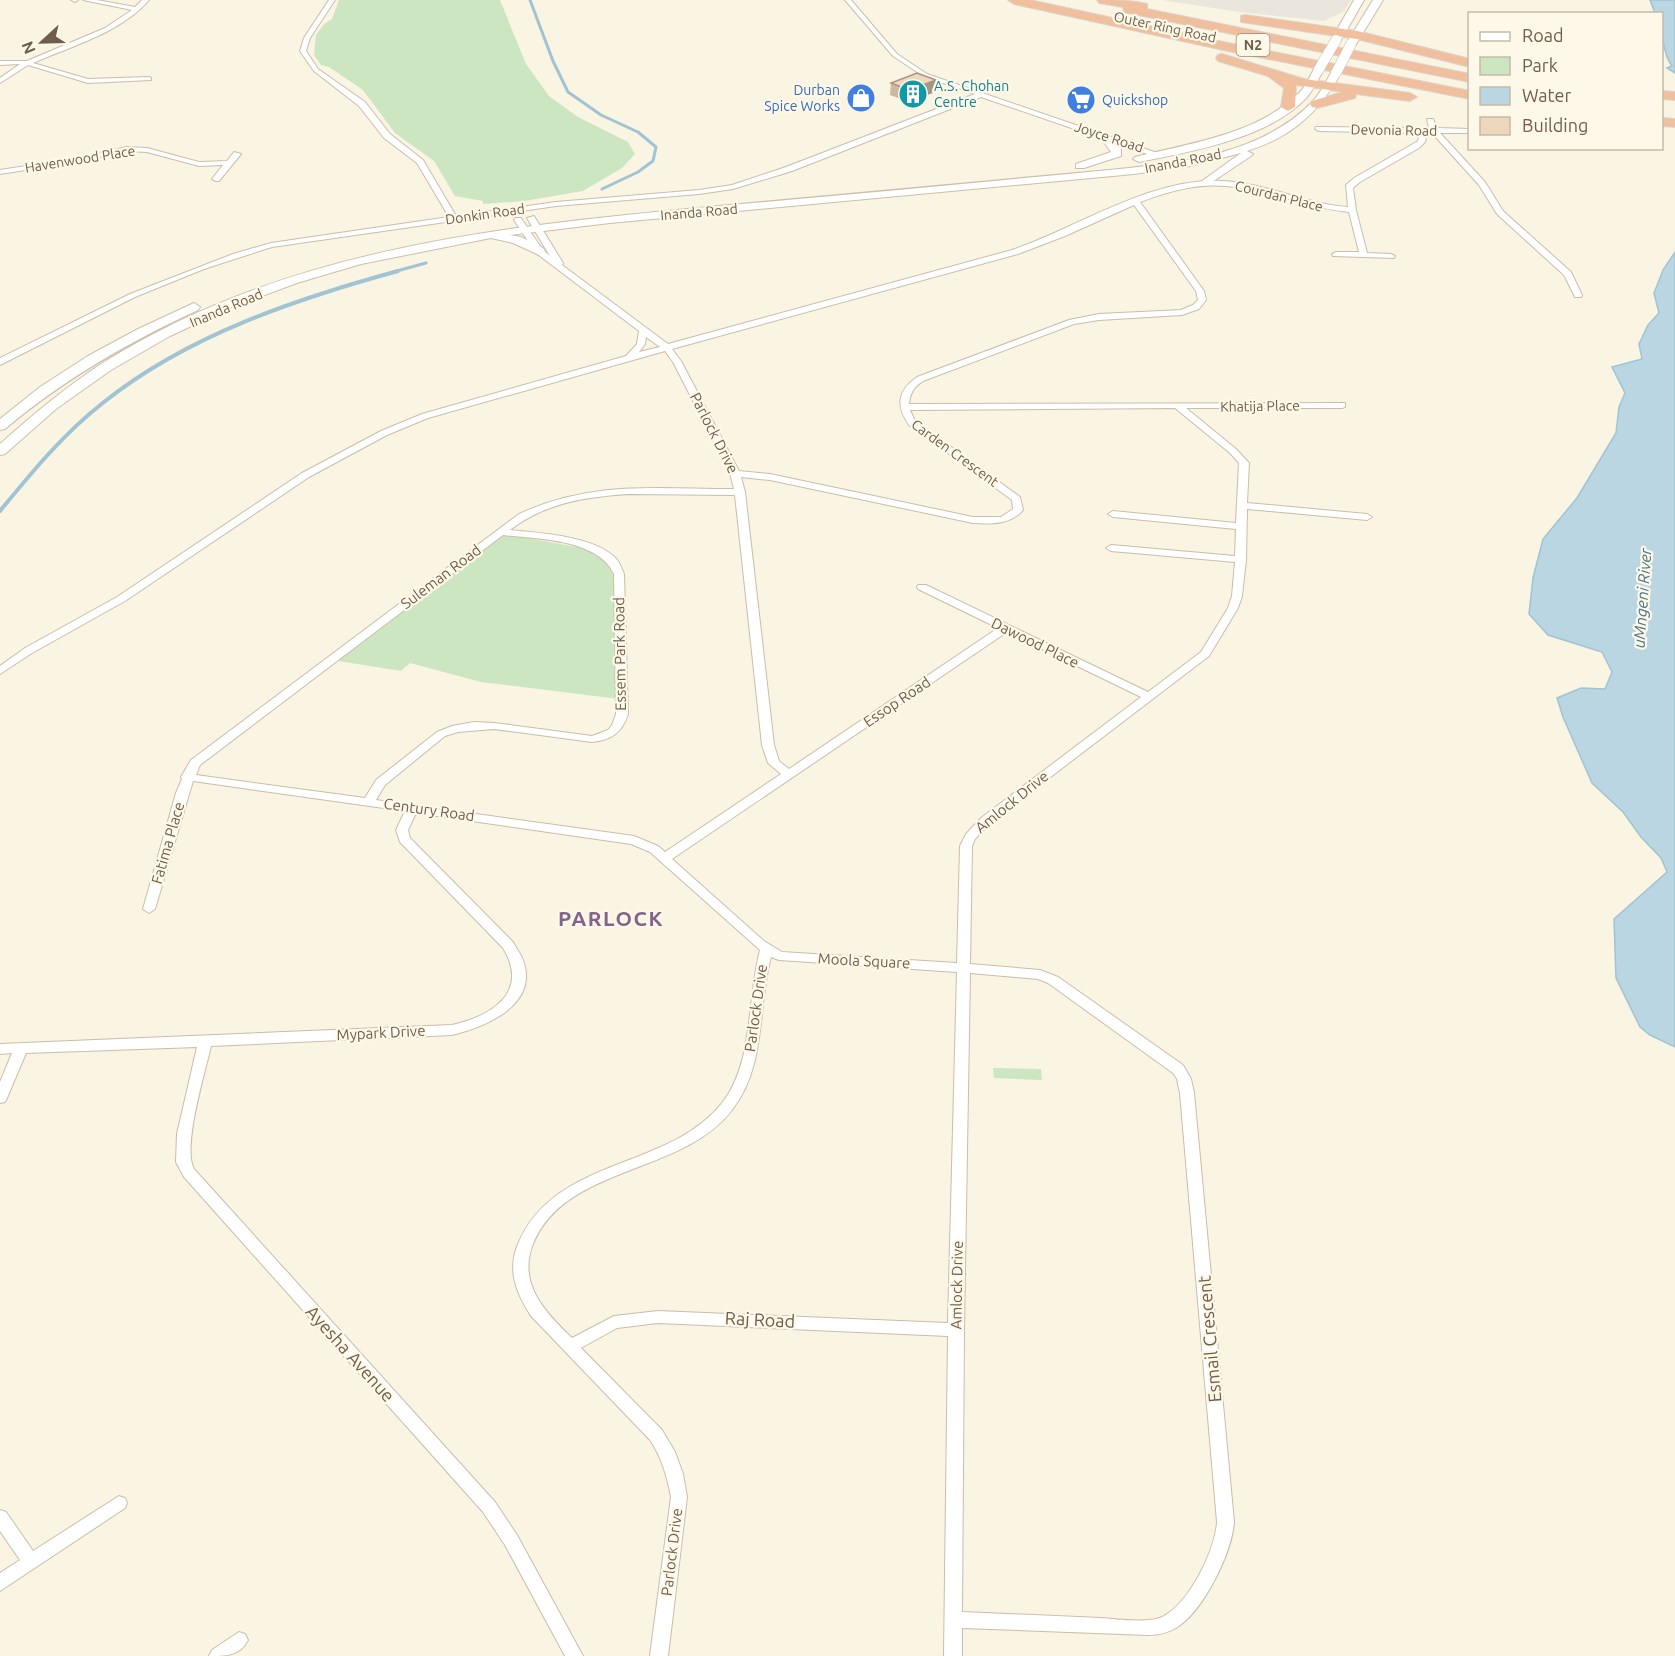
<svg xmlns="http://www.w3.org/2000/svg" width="1675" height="1656" font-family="Ubuntu,sans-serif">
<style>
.industrial{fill:#eae5dd}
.green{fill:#cce6c2}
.water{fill:#b9d6e2;stroke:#a0c4d3;stroke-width:1.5}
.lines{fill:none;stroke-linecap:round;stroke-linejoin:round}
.stream-far1{stroke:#a0c4d3;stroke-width:3}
.stream{stroke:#a0c4d3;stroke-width:4}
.minor-casing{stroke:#cabdaa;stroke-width:2}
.secondary-casing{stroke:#cdbea9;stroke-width:2}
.motorway-casing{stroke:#dad5d0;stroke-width:2}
.minor{fill:#fff;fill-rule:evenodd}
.secondary{fill:#fff;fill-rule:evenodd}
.motorway{fill:#f0bf9d;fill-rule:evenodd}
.secondary-bridge-casing{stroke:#cdbea9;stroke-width:11;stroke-linecap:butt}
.secondary-bridge{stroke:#fff;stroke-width:10}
.wall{fill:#cdb9a2}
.shaded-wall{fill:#a79684}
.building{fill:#eed7bc;stroke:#a79684;stroke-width:1.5}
.labels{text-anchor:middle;stroke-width:4.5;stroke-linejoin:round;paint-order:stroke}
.far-street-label{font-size:14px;fill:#705d4b;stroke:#fef8e8}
.shield{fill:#fef8e8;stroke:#9b8c7a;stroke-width:1.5}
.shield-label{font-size:14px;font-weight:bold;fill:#705d4b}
.far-culture-label{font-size:14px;fill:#0d838f;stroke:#fef8e8;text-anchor:start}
.far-shop-label{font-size:14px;fill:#366cbe;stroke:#fef8e8;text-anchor:end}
.street-label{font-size:15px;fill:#705d4b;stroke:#fef8e8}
.water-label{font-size:16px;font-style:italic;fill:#4a7589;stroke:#fef8e8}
.near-street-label{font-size:18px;fill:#705d4b;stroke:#fef8e8}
.district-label{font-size:21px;font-weight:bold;letter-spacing:1.5px;fill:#84638c;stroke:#fef8e8}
</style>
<rect width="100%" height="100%" fill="#faf4e2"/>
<!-- industrial -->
<polygon class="industrial" points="1162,0 1351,0 1343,12 1324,21 1239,12"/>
<!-- green -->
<g class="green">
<polygon points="339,0 500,0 526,64 549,96 578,117 628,142 635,154 622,168 583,191 524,201 483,204 483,201 455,196 434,161 395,133 363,90 329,67 321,65 314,55 316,35 324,24 332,19"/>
<polygon points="500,533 582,548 593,551 615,567 619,699 481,682 410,663 401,671 332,660"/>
<polygon points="993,1068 1041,1069 1042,1080 994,1078"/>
</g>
<!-- water -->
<g class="water">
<path d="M1650 0H1675V73L1667 68 1672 66C1662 53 1662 30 1662 14L1655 13Z"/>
<polygon points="1675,252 1675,1047 1650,1035 1640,1027 1616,978 1614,919 1667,872 1661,858 1641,837 1623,812 1592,783 1563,717 1557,698 1581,688 1605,689 1612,672 1602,652 1548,635 1529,614 1533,578 1543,539 1577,498 1616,433 1619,407 1625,393 1612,367 1642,359 1639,344 1648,325 1659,313 1654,293 1663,270"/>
</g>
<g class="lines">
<!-- stream-far1 -->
<g class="stream-far1">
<polyline points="530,0 553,61 568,92 601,115 638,132 656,147 653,161 638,172 602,189"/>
<polyline points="393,272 426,263"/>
</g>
<!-- stream -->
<path class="stream" d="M0 511C32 472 64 433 104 402 188 335 296 299 398 271"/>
<!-- minor casing -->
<g class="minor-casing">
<g id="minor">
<polygon points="71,0 78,0 75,2"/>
<path d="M83 0H97L135 7 142 0H149C120 33 74 45 33 63L88 79 149 77 151 78V80L88 83 28 65 0 83V78L20 64 0 65V61H27L105 28 132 10Z"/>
<polygon points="329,0 335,0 310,38 306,51 318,69 365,102 390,134 423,160 456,216 556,202 699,190 732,185 786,167 975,94 923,76 893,56 845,0 851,0 897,54 927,74 1163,155 1156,157 981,97 792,171 733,189 699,194 556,206 272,247 204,269 135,297 0,365 0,358 130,294 233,254 271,243 449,217 417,163 384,138 359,106 314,71 300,51 304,38"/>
<path d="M1427 119H1433L1437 128 1470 129V133H1440L1485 182 1503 211 1571 272 1582 295 1581 297H1575L1564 275 1497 214 1479 185 1432 133H1427L1425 142 1419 148 1360 182 1353 188 1356 210 1367 253 1391 254 1395 256 1394 258 1333 256 1332 254 1336 252H1359L1349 212C1307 208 1268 189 1226 186 1196 183 1167 192 1140 202L1204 291 1206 300 1199 309 1182 315 1099 320 1074 324 923 381C914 387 910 393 909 404L1345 403V407L1342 408H1186L1236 449 1249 463 1247 503 1367 514 1372 517 1367 520 1247 509 1246 560 1242 596 1238 608 1209 656 989 824 975 839 972 846 970 964 1040 970 1058 977 1183 1065 1191 1079 1194 1093 1234 1522C1232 1553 1203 1612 1176 1628 1167 1633 1158 1635 1148 1635L962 1628V1656H944L948 1336 658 1323 617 1328 581 1348 662 1430 675 1452 683 1474 687 1497 668 1656H650L671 1497C667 1476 662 1458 650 1440L531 1316C516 1293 507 1270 518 1244 555 1156 668 1171 722 1103 754 1063 747 998 760 950L650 852 631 844 416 813 408 830 410 838 513 942C516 948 522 955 524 963 537 1006 485 1027 452 1035L211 1046C205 1073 182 1147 194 1169L495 1502 517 1535 583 1656H565L505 1545 483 1512 184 1177 176 1162 177 1134 197 1047 26 1053 7 1098 5 1102 0 1103V1082L12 1053 0 1054V1044L452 1025C492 1016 530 992 503 948L400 842 396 830 405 811 193 781 155 909 149 913 143 909 176 793 182 779 181 777 191 760 519 514C593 480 655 489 734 489L730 473 673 362 665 351 428 418 387 435 309 477 125 601 32 653 0 674V666L25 648 117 597 302 473 381 431 422 414 626 356 637 344 639 331 536 253 514 220 515 218H521L542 249 550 256 527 218 534 216 563 263 562 265 668 344 1012 250C1079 227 1151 177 1223 181 1266 183 1305 204 1348 207L1346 185 1354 178 1413 144 1418 141 1420 133 1319 131 1315 129 1316 127 1429 128ZM1134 205 1196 291 1198 300 1193 305 1181 310 1099 314 1069 320 917 377C897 391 896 406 909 425L1012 500 1013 509 1001 517H973L770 474 739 471 681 361 672 349 1018 254 1065 236ZM646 337 660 347 639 352 645 344ZM1175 408 1230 453 1239 463 1236 523 1113 511 1108 514 1113 517 1236 529 1235 556 1111 545 1106 548 1111 551 1235 562 1232 596 1228 608 1201 652 1148 692 926 585H918L917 587 918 589 998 628 789 769 779 761 774 745 745 492 741 477 770 480 973 523C991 524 1010 525 1023 510L1020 497 915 421 910 410ZM628 494 735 495 762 745 768 763 781 774 665 852 658 846 634 836 376 800 385 785 445 736 458 732 494 729 592 742C611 740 622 733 628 714L624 574C622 570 621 565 618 561 599 536 539 533 510 530 545 503 585 497 628 494ZM503 535C537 539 598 539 614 574L616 714 612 725 608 730 592 736 494 723 474 722 452 726 437 732 376 780 365 798 196 775 200 765ZM1007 632 1141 697 981 818 966 834 960 846 957 963 782 952 764 941 672 859ZM771 957 779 960 957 972 948 1323 658 1311 614 1316 572 1338C546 1313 517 1284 533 1244 565 1165 683 1175 732 1110 767 1065 757 1008 771 957ZM970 973 1038 979 1048 983 1173 1073 1177 1079 1180 1093 1217 1522C1215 1550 1190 1602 1164 1616 1150 1624 1116 1619 1100 1618 1054 1616 1008 1614 962 1612L964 1330Z"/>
<polygon points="127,147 147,148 199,162 227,161 234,152 241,154 219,181 216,181 212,179 223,165 199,166 147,152 127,151 77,162 0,174 0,170 77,158"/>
<polygon points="119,1496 125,1498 127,1503 125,1508 0,1591 0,1573 20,1560 0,1531 0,1510 6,1512 33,1551"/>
<path d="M239 1632 245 1634 248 1640C240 1656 225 1656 209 1656L212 1650Z"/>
</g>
</g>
<!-- secondary casing -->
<g class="secondary-casing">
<g id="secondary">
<polygon points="1354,0 1364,0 1340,42 1332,42 1331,40"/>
<polygon points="1373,0 1383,0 1355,46 1347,46 1346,44"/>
<path d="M1319 66 1324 69C1319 78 1314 89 1307 97 1270 138 1191 152 1139 162L1133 159 1135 157C1190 143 1255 135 1298 94 1306 87 1310 76 1315 67Z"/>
<path d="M1336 70 1341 73C1318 113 1292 137 1247 151L1253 154 1251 156 1206 186 1202 185V181L1241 153 1191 166 1134 174 610 223 510 235 521 237 543 248 545 251 539 255 513 243 491 238 361 264 297 283 232 307 170 336 111 370 56 409 5 454 0 455V444C32 415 65 388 101 364 289 245 514 225 730 205 857 194 983 182 1109 170 1179 163 1261 155 1312 102 1321 93 1326 81 1332 71Z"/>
<polygon points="1108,138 1121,147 1121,156 1084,168 1076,168 1076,164 1111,152 1103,141"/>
<path d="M194 303 200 307 198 310C129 342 64 379 5 429L0 430V419L40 387 88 356 138 329Z"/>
</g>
</g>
<!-- motorway casing -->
<g class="motorway-casing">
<g id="motorway">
<polygon points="1008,0 1030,0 1228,43 1470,91 1470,99 1228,51 1014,4"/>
<path d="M1097 0C1114 0 1130 0 1147 4V9L1470 74V82L1128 13 1124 12 1123 7 1099 3Z"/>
<polygon points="1245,15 1357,31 1470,59 1470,67 1357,39 1241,22 1241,16"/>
<polygon points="1222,54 1304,79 1410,93 1417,97 1410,101 1356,94 1355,98 1317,108 1312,107 1310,104 1312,101 1343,92 1296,85 1295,107 1288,111 1281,107 1284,88 1268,76 1218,61 1216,58 1218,55"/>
<polygon points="1662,91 1675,92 1675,100 1662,99"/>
<polygon points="1662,118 1675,119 1675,127 1662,126"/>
</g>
</g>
<!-- minor -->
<use href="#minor" class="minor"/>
<!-- secondary -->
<use href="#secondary" class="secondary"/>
<!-- motorway -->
<use href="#motorway" class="motorway"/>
<!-- secondary-bridge casing -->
<g class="secondary-bridge-casing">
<g id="secondary-bridge">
<polyline points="1319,69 1336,40"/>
<polyline points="1336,73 1351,44"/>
</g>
</g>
<!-- secondary-bridge -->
<use href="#secondary-bridge" class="secondary-bridge"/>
</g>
<!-- wall -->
<polygon class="wall" points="936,80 935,92 909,102 890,95 891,83"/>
<!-- shaded-wall -->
<polygon class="shaded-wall" points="936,80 935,92 909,102 909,90"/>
<!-- building -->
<polygon class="building" points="917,73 936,80 909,90 891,83"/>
<!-- icons -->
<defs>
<g id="building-disc" transform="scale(1.5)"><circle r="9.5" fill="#0f9aa8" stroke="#fef8e8"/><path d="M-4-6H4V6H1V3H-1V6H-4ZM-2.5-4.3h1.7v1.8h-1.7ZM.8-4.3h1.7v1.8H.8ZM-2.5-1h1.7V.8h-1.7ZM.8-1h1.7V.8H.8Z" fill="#fff"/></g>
<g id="shop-disc" transform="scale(1.5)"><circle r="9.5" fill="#3f7fe0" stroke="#fef8e8"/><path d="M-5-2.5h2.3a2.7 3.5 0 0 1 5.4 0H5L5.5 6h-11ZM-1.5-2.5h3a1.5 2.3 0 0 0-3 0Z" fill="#fff"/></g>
<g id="supermarket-disc" transform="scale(1.5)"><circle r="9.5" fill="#3f7fe0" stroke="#fef8e8"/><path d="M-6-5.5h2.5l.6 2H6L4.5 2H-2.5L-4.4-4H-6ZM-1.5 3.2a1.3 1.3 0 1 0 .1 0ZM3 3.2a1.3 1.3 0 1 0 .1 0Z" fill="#fff"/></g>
</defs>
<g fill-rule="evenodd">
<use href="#building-disc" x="913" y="94"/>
<use href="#shop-disc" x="861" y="98"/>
<use href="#supermarket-disc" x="1081" y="100"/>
</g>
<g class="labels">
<!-- far-street labels -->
<g class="far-street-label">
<text transform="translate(1165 27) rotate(12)" y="5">Outer Ring Road</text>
<text transform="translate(1394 130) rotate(1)" y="5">Devonia Road</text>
<text transform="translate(1109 137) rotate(18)" y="5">Joyce Road</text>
<text transform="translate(80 159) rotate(-9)" y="5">Havenwood Place</text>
<text transform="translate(1183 161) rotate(-11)" y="5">Inanda Road</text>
<text transform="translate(1279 196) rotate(14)" y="5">Courdan Place</text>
<text transform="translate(699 212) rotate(-5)" y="5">Inanda Road</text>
<text transform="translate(485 214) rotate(-8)" y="5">Donkin Road</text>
<text transform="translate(226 308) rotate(-23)" y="5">Inanda Road</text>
<text transform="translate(1260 406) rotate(-1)" y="5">Khatija Place</text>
<text transform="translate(955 453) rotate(36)" y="5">Carden Crescent</text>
</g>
<!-- shield labels -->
<rect class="shield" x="1236.5" y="34" width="33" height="22" rx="4.5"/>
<g class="shield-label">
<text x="1253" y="50">N2</text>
</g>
<!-- far-culture labels -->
<g class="far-culture-label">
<text x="934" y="91">A.S. Chohan<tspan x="934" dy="16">Centre</tspan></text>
</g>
<!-- far-shop labels -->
<g class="far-shop-label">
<text x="840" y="95">Durban<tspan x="840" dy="16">Spice Works</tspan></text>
<text x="1102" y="105" text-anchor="start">Quickshop</text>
</g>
<!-- street labels -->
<g class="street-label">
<text transform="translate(714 433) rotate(63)" y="5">Parlock Drive</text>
<text transform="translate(441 577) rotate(-37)" y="5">Suleman Road</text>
<text transform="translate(1035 643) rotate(26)" y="5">Dawood Place</text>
<text transform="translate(620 654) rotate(-91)" y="5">Essem Park Road</text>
<text transform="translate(897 702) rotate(-34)" y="5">Essop Road</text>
<text transform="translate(1012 802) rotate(-39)" y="5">Amlock Drive</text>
<text transform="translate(429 810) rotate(8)" y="5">Century Road</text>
<text transform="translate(168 843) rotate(-74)" y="5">Fatima Place</text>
<text transform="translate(864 961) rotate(3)" y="5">Moola Square</text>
<text transform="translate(756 1008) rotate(-82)" y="5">Parlock Drive</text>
<text transform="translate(381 1033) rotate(-3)" y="5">Mypark Drive</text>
<text transform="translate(957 1285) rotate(-89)" y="5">Amlock Drive</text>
<text transform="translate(672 1552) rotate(-83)" y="5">Parlock Drive</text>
</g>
<!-- water labels -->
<g class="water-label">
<text transform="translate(1642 598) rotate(-86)" y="6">uMngeni River</text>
</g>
<!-- near-street labels -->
<g class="near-street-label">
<text transform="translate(760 1320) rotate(3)" y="6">Raj Road</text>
<text transform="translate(1210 1339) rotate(-95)" y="6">Esmail Crescent</text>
<text transform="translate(350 1354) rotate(48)" y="6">Ayesha Avenue</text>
</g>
<!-- district labels -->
<g class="district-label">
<text x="611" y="926">PARLOCK</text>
</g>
</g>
<!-- legend -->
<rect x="1468" y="12" width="195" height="138" fill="#fef8e8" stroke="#c5baa9" stroke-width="1.5"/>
<rect x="1480" y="32" width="30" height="9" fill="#ffffff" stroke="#c5baa9" stroke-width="1.5"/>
<text x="1522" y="42" font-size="18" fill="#705d4b">Road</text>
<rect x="1480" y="57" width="30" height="18" fill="#cce6c2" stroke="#c5baa9" stroke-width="1.5"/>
<text x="1522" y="72" font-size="18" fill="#705d4b">Park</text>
<rect x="1480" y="87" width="30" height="18" fill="#b9d6e2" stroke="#c5baa9" stroke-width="1.5"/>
<text x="1522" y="102" font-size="18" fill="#705d4b">Water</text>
<rect x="1480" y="117" width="30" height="18" fill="#eed7bc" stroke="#c5baa9" stroke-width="1.5"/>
<text x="1522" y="132" font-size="18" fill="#705d4b">Building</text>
<!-- north arrow -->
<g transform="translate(42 42) rotate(248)" stroke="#fef8e8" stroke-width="4.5" paint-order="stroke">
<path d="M0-4.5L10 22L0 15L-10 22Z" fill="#705d4b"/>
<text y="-9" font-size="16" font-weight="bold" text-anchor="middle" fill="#705d4b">N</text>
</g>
</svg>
